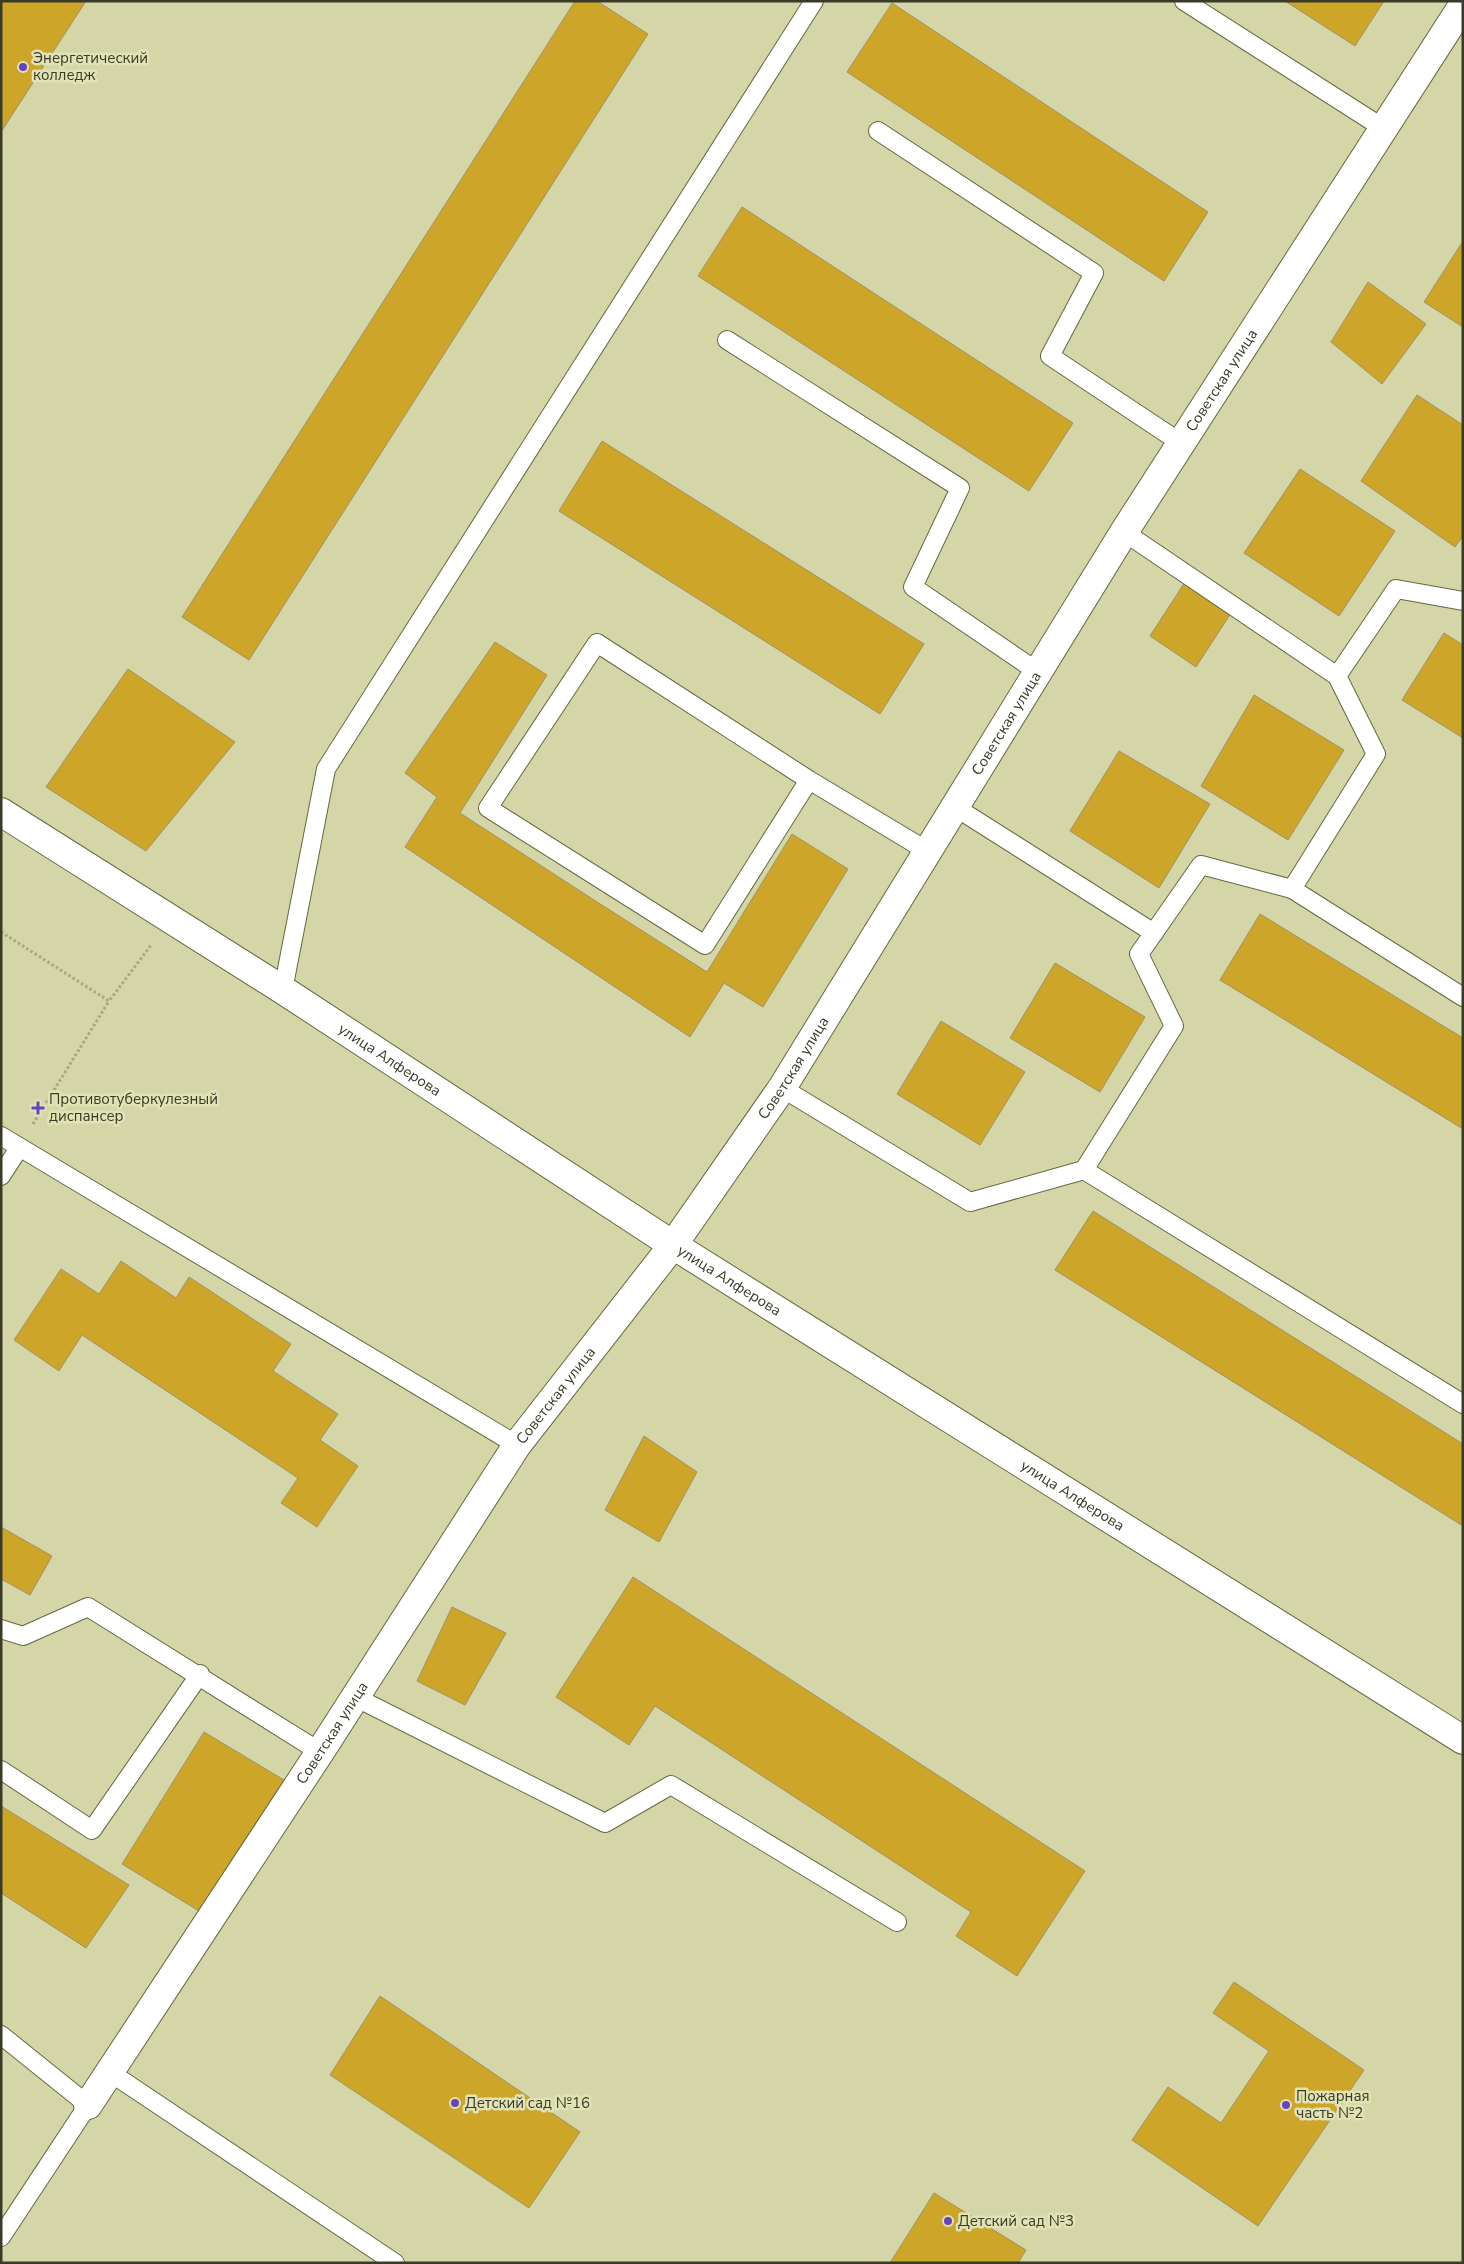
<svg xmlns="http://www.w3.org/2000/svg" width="1464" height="2264" font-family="'Nunito Sans',sans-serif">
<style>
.building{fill:#cda528;stroke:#a09167}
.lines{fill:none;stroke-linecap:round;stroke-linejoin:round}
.service-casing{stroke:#66683e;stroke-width:20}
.minor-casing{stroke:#66683e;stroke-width:30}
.path{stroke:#a5a781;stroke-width:3;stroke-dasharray:2.5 2.5;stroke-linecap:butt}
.service{stroke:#fff;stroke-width:18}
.minor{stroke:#fff;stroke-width:28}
.poi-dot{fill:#6445be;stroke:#e1e3b5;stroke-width:2}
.labels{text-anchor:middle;stroke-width:5;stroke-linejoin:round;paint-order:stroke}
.poi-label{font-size:15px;fill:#393a28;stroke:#e1e3b5;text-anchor:start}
.street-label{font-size:15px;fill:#393a28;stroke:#e1e3b5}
</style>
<rect width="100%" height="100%" fill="#d4d6a8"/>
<!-- building -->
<g class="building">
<polygon points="1,1 86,1 1,132"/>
<polygon points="575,1 597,1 648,34 249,660 182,617"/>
<polygon points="1285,1 1384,1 1355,46"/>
<polygon points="892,3 1208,212 1164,281 847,72"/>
<polygon points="742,207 1073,423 1029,491 698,276"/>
<polygon points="1463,241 1463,327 1424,302"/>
<polygon points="1368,282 1426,324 1382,384 1331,342"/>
<polygon points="1417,395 1463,425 1463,536 1455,547 1361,481"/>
<polygon points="602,441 924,644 880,714 559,511"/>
<polygon points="1300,469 1395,531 1339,616 1244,553"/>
<polygon points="1187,579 1233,610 1196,667 1150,636"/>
<polygon points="1444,633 1463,645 1463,738 1402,700"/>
<polygon points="495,642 547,675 460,813 594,900 707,972 792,834 848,869 763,1007 724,983 690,1037 405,847 437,797 405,773"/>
<polygon points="128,669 235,742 146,851 46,787"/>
<polygon points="1254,695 1344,750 1288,840 1201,786"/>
<polygon points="1119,751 1210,804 1159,888 1070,831"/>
<polygon points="1260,914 1463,1038 1463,1129 1220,980"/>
<polygon points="1055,963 1145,1017 1100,1092 1010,1038"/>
<polygon points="941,1021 1025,1072 980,1145 897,1094"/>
<polygon points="1093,1211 1463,1444 1463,1526 1055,1270"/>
<polygon points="121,1261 176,1298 189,1277 291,1344 273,1371 338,1414 320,1440 358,1466 317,1527 281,1503 298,1478 82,1335 59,1371 14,1340 61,1269 99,1294"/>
<polygon points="644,1436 697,1472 659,1542 605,1510"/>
<polygon points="1,1527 52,1556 30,1595 1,1579"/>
<polygon points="633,1577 1085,1871 1017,1976 956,1936 971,1912 655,1706 629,1745 556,1697"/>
<polygon points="452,1607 506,1633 465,1705 417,1681"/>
<polygon points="204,1732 284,1780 199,1911 122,1864"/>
<polygon points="1,1806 129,1885 86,1948 1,1893"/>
<polygon points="1234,1982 1364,2070 1258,2226 1132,2140 1168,2087 1221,2123 1269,2051 1213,2013"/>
<polygon points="380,1996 580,2132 529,2208 330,2075"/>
<polygon points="934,2193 1026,2250 1018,2263 890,2263"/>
</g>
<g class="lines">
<!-- service casing -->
<g class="service-casing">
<g id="service">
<polyline points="1184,1 1383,128"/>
<polyline points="878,131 1094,273 1050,356 1181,443"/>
<polyline points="727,340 960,488 913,587 1038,672"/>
<polyline points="1124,532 1337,676"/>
<polyline points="809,780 705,945 488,808 597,643 809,780 929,852"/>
<polyline points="955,807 1154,933"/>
<polyline points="1292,889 1463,997"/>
<polyline points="283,990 326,769 814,1"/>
<polyline points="782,1088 970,1202 1084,1170 1174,1026 1139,954 1201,865 1292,889 1376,754 1337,676 1396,589 1463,601"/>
<polyline points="1,1136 517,1445"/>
<polyline points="1084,1170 1463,1404"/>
<polyline points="1,1176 19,1148"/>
<polyline points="1,1629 23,1636 88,1607 320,1752"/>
<polyline points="355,1697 605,1823 671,1785 897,1922"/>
<polyline points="1,1770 92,1830 200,1674"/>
<polyline points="1,2035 88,2105 1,2237"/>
<polyline points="111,2073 395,2263"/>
</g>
</g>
<!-- minor casing -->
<g class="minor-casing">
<g id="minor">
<path id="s1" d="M1 812 283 990 673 1245 1463 1740"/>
<path id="s2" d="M88 2105 320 1752 517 1445 673 1245 782 1088 1124 532 1463 5"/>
</g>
</g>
<!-- path -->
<g class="path">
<polyline points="1,932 109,1001 151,945"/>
<polyline points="33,1124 109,1001"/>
</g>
<!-- service -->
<use href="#service" class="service"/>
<!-- minor -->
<use href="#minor" class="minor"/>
</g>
<!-- markers -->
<g class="poi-dot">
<circle cx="23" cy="67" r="5"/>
<path d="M35.5 1100.5h5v5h5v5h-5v5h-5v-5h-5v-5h5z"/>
<circle cx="455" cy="2103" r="5"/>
<circle cx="1286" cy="2105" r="5"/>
<circle cx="948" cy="2221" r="5"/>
</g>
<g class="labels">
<!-- poi labels -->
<g class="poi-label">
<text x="33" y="63">Энергетический<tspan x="33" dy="17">колледж</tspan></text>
<text x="49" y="1104">Противотуберкулезный<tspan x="49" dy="17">диспансер</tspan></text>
<text x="1296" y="2101">Пожарная<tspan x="1296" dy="17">часть №2</tspan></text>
<text x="465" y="2108">Детский сад №16</text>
<text x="958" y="2226">Детский сад №3</text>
</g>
<!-- street labels -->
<g class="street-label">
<text dy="5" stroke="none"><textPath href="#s2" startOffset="2065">Советская улица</textPath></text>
<text dy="5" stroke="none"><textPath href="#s2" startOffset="1660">Советская улица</textPath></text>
<text dy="5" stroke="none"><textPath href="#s1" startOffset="461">улица Алферова</textPath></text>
<text dy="5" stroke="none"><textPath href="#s2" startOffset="1255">Советская улица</textPath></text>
<text dy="5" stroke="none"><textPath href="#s1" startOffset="866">улица Алферова</textPath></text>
<text dy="5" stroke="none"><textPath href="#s2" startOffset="850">Советская улица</textPath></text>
<text dy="5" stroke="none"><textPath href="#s1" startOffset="1271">улица Алферова</textPath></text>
<text dy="5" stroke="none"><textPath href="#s2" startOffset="445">Советская улица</textPath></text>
</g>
</g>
<!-- border -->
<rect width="1464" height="2264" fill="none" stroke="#393a28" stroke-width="5"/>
</svg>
